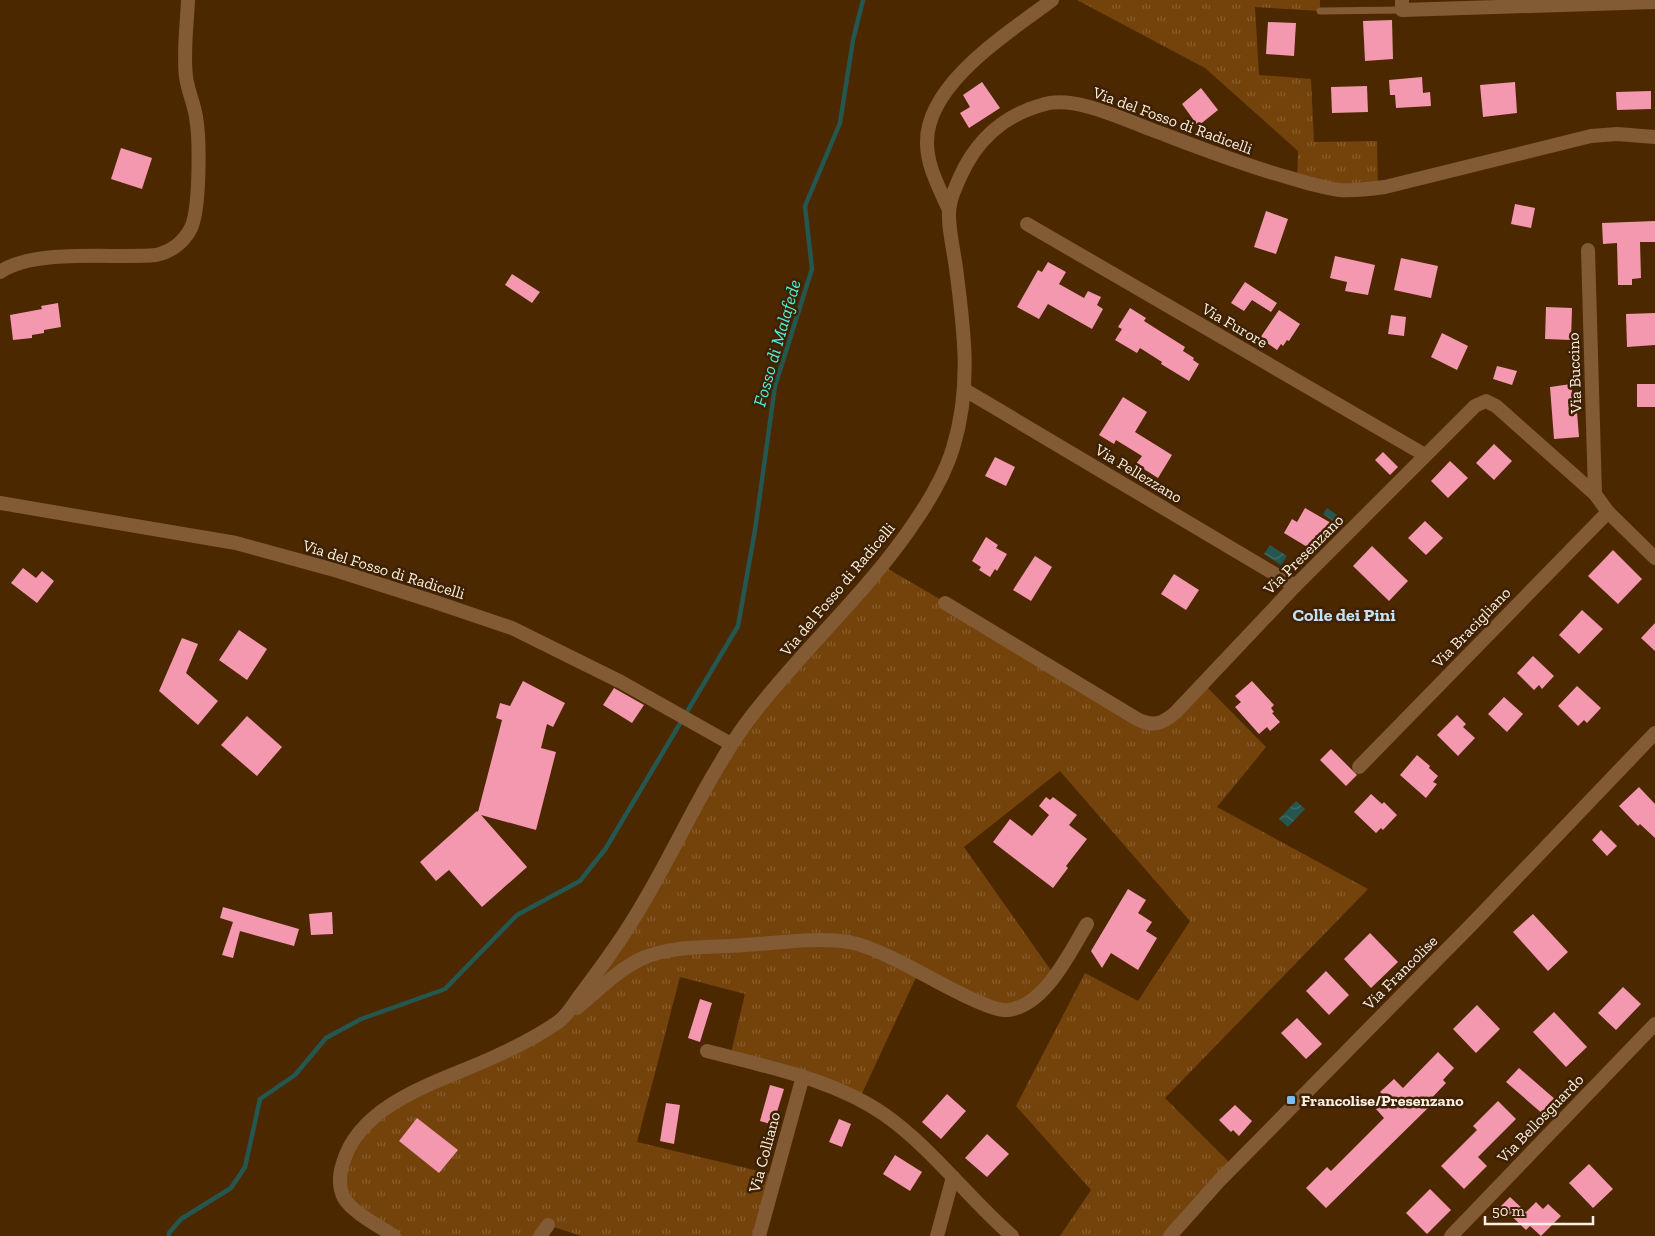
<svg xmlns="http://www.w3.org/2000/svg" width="1655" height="1236" font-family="'Zilla Slab',serif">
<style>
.grass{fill:url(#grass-tufts)}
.water{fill:url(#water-waves)}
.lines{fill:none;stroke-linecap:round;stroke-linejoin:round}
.stream{stroke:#235750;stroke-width:4.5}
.building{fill:#f498af}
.service{stroke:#825a34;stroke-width:7}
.minor{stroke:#825a34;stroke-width:14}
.poi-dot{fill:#78bff7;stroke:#3d2102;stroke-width:2}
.labels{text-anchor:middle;stroke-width:5;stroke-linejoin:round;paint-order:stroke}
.street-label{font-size:16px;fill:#fdefe3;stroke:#3d2102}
.poi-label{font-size:16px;font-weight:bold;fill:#fdefe3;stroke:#3d2102;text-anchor:start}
.water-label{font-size:18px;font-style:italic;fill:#4cf2de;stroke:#3d2102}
.neighbourhood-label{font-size:18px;font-weight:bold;fill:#c6e0f5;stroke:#3d2102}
</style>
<defs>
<pattern id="grass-tufts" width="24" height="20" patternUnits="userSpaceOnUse" patternTransform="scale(1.25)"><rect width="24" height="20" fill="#73430b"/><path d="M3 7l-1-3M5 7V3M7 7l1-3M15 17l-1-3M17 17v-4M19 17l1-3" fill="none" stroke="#885e2e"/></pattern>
<pattern id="water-waves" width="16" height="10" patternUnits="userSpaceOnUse" patternTransform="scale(1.25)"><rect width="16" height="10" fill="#235750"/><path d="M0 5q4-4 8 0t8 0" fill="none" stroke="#446f69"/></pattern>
</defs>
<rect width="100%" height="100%" fill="#4c2800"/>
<!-- grass -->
<g class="grass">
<polygon points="1077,0 1320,0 1320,11 1255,7 1259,75 1311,79 1314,142 1377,141 1378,188 1297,180 1298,151 1205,68"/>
<polygon points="883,566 1155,724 1203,683 1266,747 1217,807 1368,889 1165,1098 1233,1166 1171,1236 1060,1236 1091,1190 1016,1106 1085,973 1138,1001 1190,921 1060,771 964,847 1055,976 1034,998 990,1008 919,971 859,1100 730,1057 745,994 680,977 637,1142 776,1175 759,1236 581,1236 548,1225 540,1236 394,1236 353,1209 341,1169 381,1112 562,1019 620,940 731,744"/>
</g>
<!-- water -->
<g class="water">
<polygon points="1327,508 1346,521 1342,527 1323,514"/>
<polygon points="1270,545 1287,556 1281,565 1264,554"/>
<polygon points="1296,801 1305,809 1288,827 1279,819"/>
</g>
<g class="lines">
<!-- stream -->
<polyline class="stream" points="169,1236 169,1233 181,1219 231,1188 245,1167 260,1099 295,1075 326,1038 361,1019 445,989 517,915 580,881 606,848 738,626 755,530 775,386 812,269 805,206 840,123 853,40 863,0"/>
</g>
<!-- building -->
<g class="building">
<polygon points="1392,20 1393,59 1365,61 1363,21"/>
<polygon points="1268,22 1296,23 1294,56 1266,54"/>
<polygon points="1422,77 1423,93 1430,92 1431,106 1396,108 1395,95 1390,95 1389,80"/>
<polygon points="982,82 1000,108 969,128 960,113 970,107 963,95"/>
<polygon points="1515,82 1517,113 1483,117 1480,85"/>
<polygon points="1367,86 1368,112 1332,113 1331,87"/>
<polygon points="1201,88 1218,110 1198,126 1182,104"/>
<polygon points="1651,91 1651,109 1617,110 1616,92"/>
<polygon points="121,148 152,158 142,189 111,179"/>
<polygon points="1515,204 1535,208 1531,228 1511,224"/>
<polygon points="1266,211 1288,219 1276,254 1254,247"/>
<polygon points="1655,221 1655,242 1640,242 1641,278 1632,279 1632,285 1618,285 1617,243 1603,244 1602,223"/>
<polygon points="1335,256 1375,265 1368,295 1345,291 1347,282 1330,278"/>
<polygon points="1401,258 1438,266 1431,298 1394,290"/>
<polygon points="1048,262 1066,272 1059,284 1084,298 1088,291 1101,297 1097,305 1103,309 1092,329 1048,304 1039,319 1017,307 1038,270 1042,272"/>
<polygon points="512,274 540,292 532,303 505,285"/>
<polygon points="1245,282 1277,303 1271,312 1252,300 1244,311 1231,303"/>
<polygon points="58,303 61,327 44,330 44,333 32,335 32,338 13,340 10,315 42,309 41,306"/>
<polygon points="1546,307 1572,308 1571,340 1545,339"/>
<polygon points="1130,308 1146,318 1144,321 1185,347 1183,351 1194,358 1193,360 1199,364 1189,381 1161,364 1162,362 1140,348 1137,353 1115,340 1122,329 1118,327"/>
<polygon points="1279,310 1300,324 1289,341 1287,340 1283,346 1281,344 1277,350 1260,338"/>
<polygon points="1655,313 1655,345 1627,347 1626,314"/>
<polygon points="1391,315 1406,317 1404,336 1388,334"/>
<polygon points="1442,333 1468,346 1457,370 1431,357"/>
<polygon points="1497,366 1517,371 1512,385 1493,379"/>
<polygon points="1571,384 1575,413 1577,412 1579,437 1554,439 1550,387"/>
<rect x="1637" y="384" width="18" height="23"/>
<polygon points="1123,397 1147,412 1135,432 1172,455 1158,478 1136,464 1142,456 1116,440 1114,444 1099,435"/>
<polygon points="1494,444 1512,461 1494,480 1476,463"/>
<polygon points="1383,452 1398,467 1390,475 1375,460"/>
<polygon points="995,457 1015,467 1006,486 985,476"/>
<polygon points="1450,461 1468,478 1448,498 1431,481"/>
<polygon points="1305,508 1331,523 1322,538 1316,535 1309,548 1284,533 1292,519 1297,522"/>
<polygon points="1425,521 1443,538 1426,555 1408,538"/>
<polygon points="986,537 998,545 996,548 1007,554 997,571 995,569 990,577 979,570 981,567 972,561"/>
<polygon points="1372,546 1408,581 1389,601 1353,566"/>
<polygon points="1613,550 1642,579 1618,604 1588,576"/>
<polygon points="1035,556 1052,567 1031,601 1013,590"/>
<polygon points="23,568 36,578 42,571 54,581 37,603 11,583"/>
<polygon points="1174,574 1199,590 1186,610 1161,594"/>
<polygon points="1582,610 1603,629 1579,654 1559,635"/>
<polygon points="1655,623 1655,651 1641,638"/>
<polygon points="239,630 267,649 247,680 219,660"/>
<polygon points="182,638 198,644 186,673 218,701 198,725 159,691"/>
<polygon points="1533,656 1554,676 1542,689 1539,685 1534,690 1517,673"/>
<polygon points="523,681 565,703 553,727 547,724 541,748 556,752 536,830 481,815 527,867 482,907 449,870 436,881 420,862 477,811 478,812 502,720 496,718 500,703 510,706"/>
<polygon points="1252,681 1274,705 1271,708 1274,712 1272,713 1280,722 1270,731 1267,727 1259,734 1235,707 1241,702 1235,696"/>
<polygon points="1577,686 1601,708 1587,723 1584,720 1578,726 1558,706"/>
<polygon points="614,688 644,705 632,723 603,705"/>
<polygon points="1504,697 1523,714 1507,732 1488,714"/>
<polygon points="1457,715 1466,724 1463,727 1475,738 1458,756 1437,735"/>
<polygon points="247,716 282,747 257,776 221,745"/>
<polygon points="1331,749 1357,775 1346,786 1320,760"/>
<polygon points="1417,755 1430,766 1429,768 1438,776 1433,782 1437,784 1426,798 1400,775"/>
<polygon points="1639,787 1655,804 1655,838 1640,824 1638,826 1619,806"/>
<polygon points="1371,794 1382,804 1384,802 1397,815 1383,830 1381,828 1376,833 1354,812"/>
<polygon points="1046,797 1050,800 1053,797 1077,815 1069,825 1087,839 1066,866 1068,868 1053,888 993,842 1010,819 1032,836 1049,815 1039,806"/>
<polygon points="1601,830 1617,846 1607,856 1592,840"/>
<polygon points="1128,889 1146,900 1138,913 1152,922 1146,931 1157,938 1138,970 1111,953 1102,968 1091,951"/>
<polygon points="223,907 299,929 294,946 240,931 233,958 222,955 233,922 220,918"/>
<polygon points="332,912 333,934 311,935 309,914"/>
<polygon points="1533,914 1568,952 1548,971 1513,932"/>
<polygon points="1370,933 1398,962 1371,988 1344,959"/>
<polygon points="1326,971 1349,995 1329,1015 1306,991"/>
<polygon points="1623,987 1641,1004 1616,1030 1598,1013"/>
<polygon points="700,999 712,1003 700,1042 688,1038"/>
<polygon points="1477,1005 1500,1029 1476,1053 1453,1029"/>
<polygon points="1554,1012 1587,1047 1566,1067 1533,1032"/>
<polygon points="1297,1018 1322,1044 1306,1059 1281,1033"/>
<polygon points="1438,1052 1454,1068 1443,1080 1446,1083 1425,1105 1428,1108 1326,1208 1306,1188 1327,1167 1331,1171 1384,1118 1376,1109 1387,1099 1380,1092 1394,1079 1403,1088"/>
<polygon points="1519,1068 1556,1100 1544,1115 1506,1082"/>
<polygon points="770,1085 784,1089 773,1125 760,1121"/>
<polygon points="947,1094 966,1111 941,1139 922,1122"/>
<polygon points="1498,1101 1516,1119 1478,1157 1487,1166 1464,1189 1441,1166 1477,1130 1473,1126"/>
<polygon points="666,1103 680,1105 674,1144 660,1141"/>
<polygon points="1235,1105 1252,1121 1239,1136 1233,1130 1231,1132 1219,1120"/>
<polygon points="417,1118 458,1150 439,1173 399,1141"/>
<polygon points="839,1119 851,1124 842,1147 829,1142"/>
<polygon points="987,1134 1009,1154 987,1177 965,1158"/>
<polygon points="895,1155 922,1172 910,1191 883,1174"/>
<polygon points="1589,1164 1613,1189 1593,1208 1569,1183"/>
<polygon points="1430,1189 1451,1210 1427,1234 1406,1213"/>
<polygon points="1510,1197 1526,1212 1536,1202 1543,1209 1548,1204 1561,1216 1541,1236 1530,1226 1526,1230 1501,1206"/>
</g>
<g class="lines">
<!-- service -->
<polyline class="service" points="1320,11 1402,10"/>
<!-- minor -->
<g class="minor">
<polyline points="1402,0 1402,10 1655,2"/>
<path d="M948 208C939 187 927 166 927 143 926 83 1010 32 1052 0"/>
<polyline points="1027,224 1425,455"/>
<polyline points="1588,250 1595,494"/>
<path d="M0 272C34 248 114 259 156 255 171 252 184 242 191 228 200 209 200 139 196 117 194 104 188 91 186 77 183 52 187 25 188 0"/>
<polyline points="965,390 1295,586"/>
<polyline points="0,503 236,543 338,571 432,601 512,628 621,682 731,744"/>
<path d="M945 603 1137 719C1153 727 1162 724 1175 713L1295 586 1475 406 1486 401 1496 406 1595 494 1608 512 1655 558"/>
<polyline points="1359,767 1608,512"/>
<path d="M577 1008C596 992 620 968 643 958 674 945 711 948 744 945 778 943 815 937 849 942 864 945 878 951 892 958 915 968 988 1013 1008 1010 1045 1006 1070 952 1087 924"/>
<path d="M707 1051C767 1067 833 1079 885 1115 933 1149 968 1198 1012 1236"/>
<path d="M394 1236C379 1226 353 1213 344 1198 338 1186 339 1175 343 1163 361 1101 443 1081 494 1057 514 1048 541 1034 558 1022 568 1015 574 1003 581 994 592 979 603 965 613 950 650 898 677 839 708 784 720 763 732 742 747 722 799 652 867 594 916 520 931 498 945 474 953 448 972 386 964 330 956 268 954 252 946 219 950 205 951 196 956 187 959 179 976 140 1003 115 1045 104 1075 96 1121 118 1150 129 1195 146 1240 164 1287 177 1304 182 1322 188 1340 190 1355 191 1370 189 1385 187L1591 136 1617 134 1655 137"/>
<polyline points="540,1236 548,1225"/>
<polyline points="759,1236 803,1076"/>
<polyline points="937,1236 953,1177"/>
<polyline points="1170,1236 1218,1182 1475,921 1655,733"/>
<polyline points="1451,1236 1655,1024"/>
</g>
</g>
<!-- markers -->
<rect class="poi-dot" x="1286" y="1095" width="10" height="10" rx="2.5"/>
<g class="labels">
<!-- street labels -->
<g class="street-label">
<text transform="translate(1173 120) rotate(20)" y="6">Via del Fosso di Radicelli</text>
<text transform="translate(1235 325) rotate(30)" y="6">Via Furore</text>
<text transform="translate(1574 373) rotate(-92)" y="6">Via Buccino</text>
<text transform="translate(1139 473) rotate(31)" y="6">Via Pellezzano</text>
<text transform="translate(1303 554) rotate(-45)" y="6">Via Presenzano</text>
<text transform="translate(384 569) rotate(17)" y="6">Via del Fosso di Radicelli</text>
<text transform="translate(837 589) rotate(-50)" y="6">Via del Fosso di Radicelli</text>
<text transform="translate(1471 627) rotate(-46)" y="6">Via Bracigliano</text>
<text transform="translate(1400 972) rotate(-45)" y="6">Via Francolise</text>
<text transform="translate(1540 1118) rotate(-46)" y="6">Via Bellosguardo</text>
<text transform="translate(764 1152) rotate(-75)" y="6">Via Colliano</text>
</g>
<!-- poi labels -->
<g class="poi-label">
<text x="1301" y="1106">Francolise/Presenzano</text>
</g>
<!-- water labels -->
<g class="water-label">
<text transform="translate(777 343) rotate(-74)" y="6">Fosso di Malafede</text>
</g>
<!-- neighbourhood labels -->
<g class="neighbourhood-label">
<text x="1344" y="621">Colle dei Pini</text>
</g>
</g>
<!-- scale -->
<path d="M1485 1216v8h108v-8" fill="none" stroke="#fdefe3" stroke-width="2.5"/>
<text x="1492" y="1216" font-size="15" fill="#fdefe3" stroke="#3d2102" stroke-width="4" paint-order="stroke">50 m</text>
</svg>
